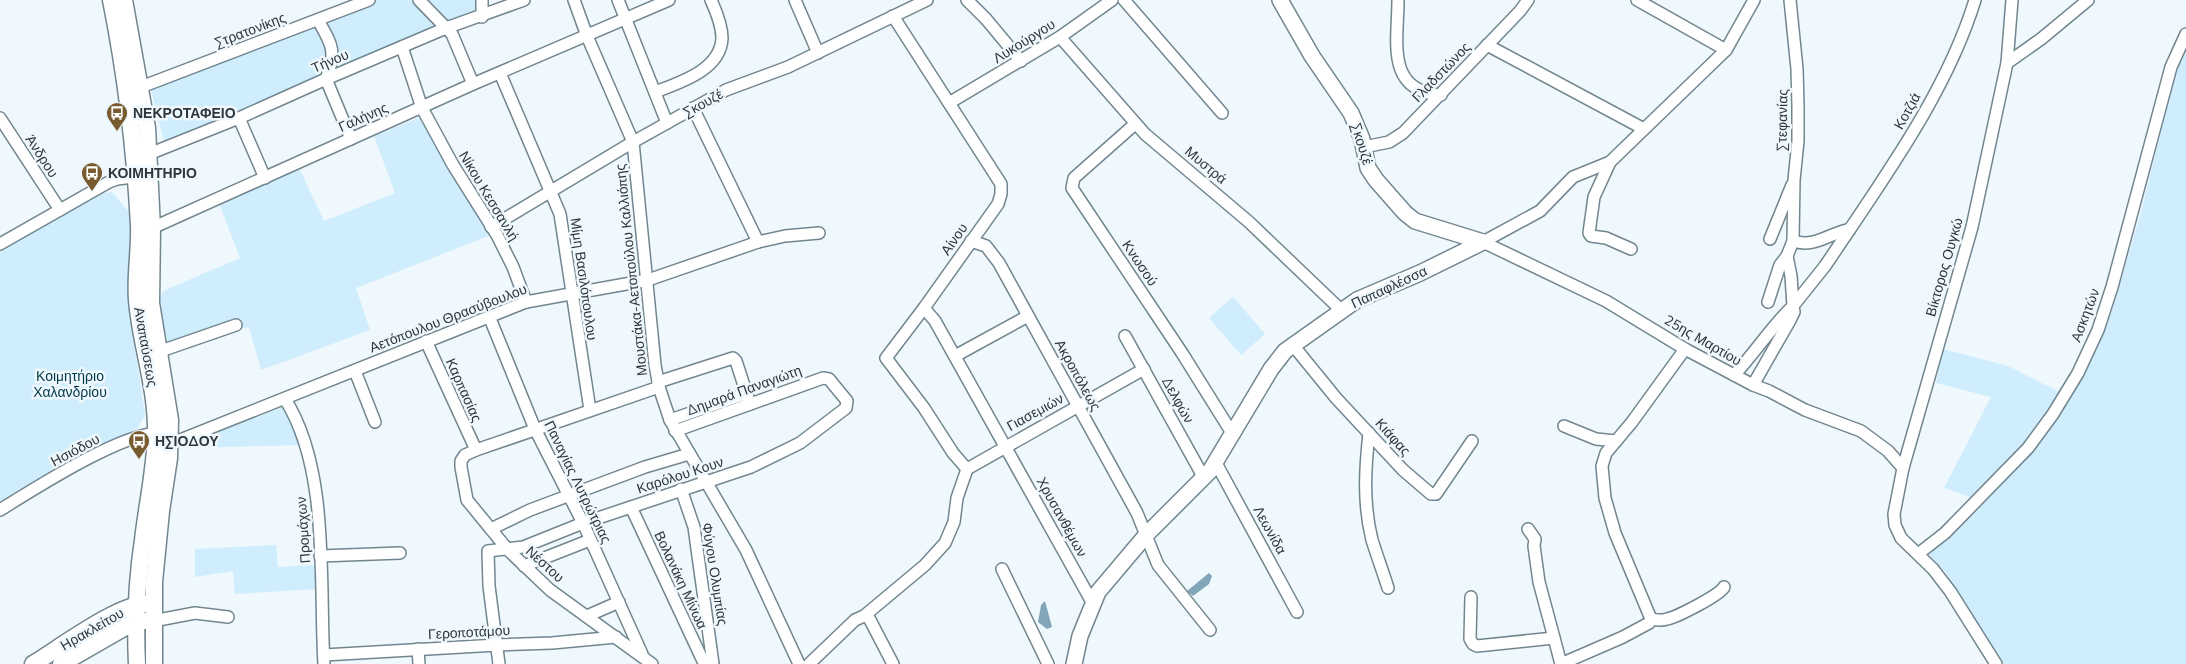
<svg xmlns="http://www.w3.org/2000/svg" width="2186" height="664" font-family="'Nunito Sans',sans-serif">
<style>
.green{fill:#cfedfc}
.water{fill:#80a6b8}
.lines{fill:none;stroke-linecap:round;stroke-linejoin:round}
.minor-casing{stroke:#728690;stroke-width:14}
.tertiary-casing{stroke:#728690;stroke-width:18}
.secondary-casing{stroke:#728690;stroke-width:19}
.minor{stroke:#fff;stroke-width:11}
.tertiary{stroke:#fff;stroke-width:15}
.secondary{stroke:#fff;stroke-width:16}
.labels{text-anchor:middle;stroke-width:5;stroke-linejoin:round;paint-order:stroke}
.street-label{font-size:14px;fill:#2e363b;stroke:#eff8fc}
.poi-label{font-size:14px;font-weight:bold;fill:#2e363b;stroke:#eff8fc;text-anchor:start}
.park-label{font-size:14px;fill:#00384b;stroke:#eff8fc}
</style>
<rect width="100%" height="100%" fill="#eff8fc"/>
<!-- green -->
<g class="green">
<polygon points="377,0 413,0 437,27 164,142 151,90"/>
<polygon points="423,0 479,0 479,12 448,24"/>
<polygon points="2186,48 2186,664 2004,664 1946,573 1929,555 1981,501 1944,488 1991,397 1936,383 1943,349 2008,366 2069,397 2092,357 2113,308 2141,212 2176,71"/>
<path d="M421 117 491 235 356 288 370 330 261 370 249 327 170 349C166 336 156 302 163 291L240 258 219 203 299 168 324 221 395 193 374 136Z"/>
<polygon points="112,192 129,212 133,219 128,292 129,309 145,415 138,428 67,464 0,505 0,251 102,194"/>
<polygon points="1233,297 1265,334 1241,355 1209,318"/>
<polygon points="284,407 301,445 185,448 222,430"/>
<polygon points="276,545 278,567 315,565 317,589 235,594 233,571 195,577 195,549"/>
</g>
<!-- water -->
<g class="water">
<polygon points="1209,573 1212,576 1209,584 1193,596 1187,591"/>
<polygon points="1045,601 1052,627 1047,629 1038,622 1041,605"/>
</g>
<g class="lines">
<!-- minor casing -->
<g class="minor-casing">
<g id="minor">
<polyline points="419,0 452,34 473,84"/>
<polyline points="482,0 482,17"/>
<polyline points="574,0 587,36 633,142 655,365 659,387 670,420 746,550 799,664"/>
<polyline points="618,0 667,123"/>
<polyline points="795,0 818,53"/>
<polyline points="967,0 986,19 1021,61"/>
<polyline points="1124,0 1222,113"/>
<path d="M1398 0C1398 41 1385 91 1441 95"/>
<polyline points="1637,0 1726,50"/>
<polyline points="893,16 1001,184 1001,194 998,204 924,308 886,358 924,408 953,453 967,469"/>
<path d="M318 20C332 45 337 51 326 79L351 139"/>
<polyline points="1060,37 1145,134 1249,222 1341,310"/>
<polyline points="1487,45 1644,129"/>
<polyline points="402,47 422,108 453,165 497,235 513,267 526,302"/>
<polyline points="2007,63 2041,39 2088,0"/>
<polyline points="500,73 560,214 590,410"/>
<polyline points="141,87 369,0"/>
<path d="M655 92C679 83 721 70 722 38 722 26 716 11 711 0"/>
<polyline points="949,103 1060,37 1112,0"/>
<polyline points="693,108 758,242"/>
<polyline points="0,118 60,210"/>
<polyline points="239,118 265,178"/>
<polyline points="1135,124 1074,178 1072,188 1182,353 1232,433"/>
<polyline points="1364,147 1389,142 1403,133 1520,11 1528,0"/>
<polyline points="149,154 239,118 326,79 446,28 524,0"/>
<polyline points="1610,162 1594,197 1589,233 1591,236 1606,238 1631,249"/>
<polyline points="491,227 633,142 726,90 788,67 927,0"/>
<polyline points="152,228 473,84 669,0"/>
<polyline points="1770,239 1792,185"/>
<polyline points="971,241 986,246 999,263 1137,513 1158,565 1210,630"/>
<path d="M1793 241C1815 248 1828 234 1850 229 1897 159 1950 82 1975 0"/>
<polyline points="1483,242 1606,301 1685,349 1753,385 1769,391 1805,410 1861,431 1888,451 1903,468"/>
<polyline points="1483,242 1540,211 1573,177 1610,162 1726,50 1754,0"/>
<polyline points="0,244 109,182 117,179 141,176"/>
<polyline points="1768,302 1780,265 1787,256"/>
<polyline points="924,308 935,321 1092,602"/>
<polyline points="489,316 535,429 583,523 642,654"/>
<polyline points="1125,336 1204,478"/>
<polyline points="426,341 476,450"/>
<polyline points="1292,344 1336,398 1403,470 1431,494 1436,494 1472,441"/>
<polyline points="158,352 236,325"/>
<polyline points="955,356 1028,316"/>
<polyline points="355,371 375,422"/>
<path d="M1734 375C1755 353 1771 327 1793 306L1791 276 1787 256 1793 241 1794 180 1798 141V106L1797 69 1790 0"/>
<polyline points="658,382 733,358 736,361 750,404"/>
<polyline points="1753,385 1789,322 1794,312 1793,306 1825,266 1850,229"/>
<path d="M285 399C330 470 319 582 324 664"/>
<polyline points="670,420 745,394"/>
<polyline points="1564,426 1596,439 1616,441"/>
<path d="M1369 433C1365 469 1363 504 1372 540 1377 556 1383 572 1388 588"/>
<polyline points="164,444 170,444 526,302 648,280 758,242 785,236 819,233"/>
<polyline points="1216,463 1297,612"/>
<polyline points="967,469 1144,369"/>
<polyline points="681,489 694,527 713,664"/>
<polyline points="631,507 703,661 706,664"/>
<path d="M0 510C34 489 124 431 161 433"/>
<polyline points="491,529 530,510 645,467 689,454"/>
<polyline points="1528,529 1535,539 1534,546 1539,582 1561,664"/>
<polyline points="1918,554 1945,533 2028,448 2053,414 2078,373 2098,330 2112,287 2171,67 2186,34"/>
<polyline points="320,556 400,553"/>
<polyline points="524,566 590,540"/>
<polyline points="1002,569 1048,664"/>
<polyline points="1471,597 1470,639 1473,644 1477,646 1554,638"/>
<polyline points="587,616 619,602"/>
<polyline points="864,616 869,618 893,664"/>
<polyline points="1651,619 1615,533 1605,498 1602,466 1606,453 1632,422 1685,349"/>
<path d="M1651 619C1656 620 1662 621 1667 619 1677 617 1720 595 1724 587"/>
<polyline points="153,621 195,613 228,617"/>
<polyline points="418,649 419,664"/>
<polyline points="324,655 497,645 552,643 616,637"/>
<polyline points="499,664 489,586 488,551 523,547 583,523 751,467 800,443 846,408 847,401 829,379 823,378 675,431"/>
<polyline points="652,664 550,590 508,550 467,500 461,467 461,461 465,455 476,450 659,387"/>
<polyline points="809,664 855,620 864,616 925,565 945,543 954,522 957,498 967,469"/>
<polyline points="1561,664 1623,637 1649,623 1651,619"/>
<polyline points="1996,664 1950,591 1933,569 1901,538 1895,525 1894,514 1903,468 1972,227 2007,63 2012,0"/>
</g>
</g>
<!-- tertiary casing -->
<g class="tertiary-casing">
<g id="tertiary">
<polyline points="1280,0 1312,56 1351,113 1362,139 1368,168 1376,180 1405,213 1415,221 1483,242"/>
<polyline points="1074,664 1080,636 1098,592 1147,534 1210,471 1271,369 1285,351 1357,300 1420,273 1483,242"/>
</g>
</g>
<!-- secondary casing -->
<g class="secondary-casing">
<g id="secondary">
<path d="M111 0C126 75 135 149 139 225 140 250 135 275 137 300 141 347 157 387 156 435 155 470 147 505 143 540 137 580 135 623 137 664"/>
<polyline points="124,0 147,128 152,228 151,303 170,420 169,458 161,511 154,582 154,664"/>
<path d="M33 664C58 649 120 603 146 604"/>
<polyline points="61,664 127,626 136,621 145,621"/>
</g>
</g>
<!-- minor -->
<use href="#minor" class="minor"/>
<!-- tertiary -->
<use href="#tertiary" class="tertiary"/>
<!-- secondary -->
<use href="#secondary" class="secondary"/>
</g>
<!-- icons -->
<defs>
<g id="bus-pin" transform="scale(1.125)"><path d="M0 17L-7.5 6A9.5 9.5 0 1 1 7.5 6Z" fill="#785c2f" stroke="#eff8fc"/><path d="M-5-6H5V4H4V6H2V4H-2V6H-4V4H-5ZM-3.5-4V0h7V-4ZM-3.5 1.2v1.5H-2V1.2ZM2 1.2v1.5H3.5V1.2Z" fill="#fff"/></g>
</defs>
<g fill-rule="evenodd">
<use href="#bus-pin" x="117" y="113"/>
<use href="#bus-pin" x="92" y="173"/>
<use href="#bus-pin" x="139" y="441"/>
</g>
<g class="labels">
<!-- street labels -->
<g class="street-label">
<text transform="translate(250 30) rotate(-21)" y="5">Στρατονίκης</text>
<text transform="translate(1024 41) rotate(-32)" y="5">Λυκούργου</text>
<text transform="translate(330 61) rotate(-23)" y="5">Τήνου</text>
<text transform="translate(1441 72) rotate(-46)" y="5">Γλαδστώνος</text>
<text transform="translate(703 103) rotate(-29)" y="5">Σκουζέ</text>
<text transform="translate(1907 111) rotate(-61)" y="5">Κοτζιά</text>
<text transform="translate(363 117) rotate(-24)" y="5">Γαλήνης</text>
<text transform="translate(1782 120) rotate(-89)" y="5">Στεφανίας</text>
<text transform="translate(1362 144) rotate(73)" y="5">Σκουζέ</text>
<text transform="translate(42 156) rotate(57)" y="5">Άνδρου</text>
<text transform="translate(1206 165) rotate(40)" y="5">Μυστρά</text>
<text transform="translate(489 196) rotate(59)" y="5">Νίκου Κεσσανλή</text>
<text transform="translate(954 239) rotate(-55)" y="5">Αίνου</text>
<text transform="translate(1140 263) rotate(56)" y="5">Κνωσού</text>
<text transform="translate(1944 267) rotate(-74)" y="5">Βίκτορος Ουγκώ</text>
<text transform="translate(631 270) rotate(-96)" y="5">Μουστάκα-Αετοπούλου Καλλιόπης</text>
<text transform="translate(584 279) rotate(82)" y="5">Μίμη Βασιλόπουλου</text>
<text transform="translate(1389 287) rotate(-25)" y="5">Παπαφλέσσα</text>
<text transform="translate(2085 315) rotate(-69)" y="5">Ασκητών</text>
<text transform="translate(448 318) rotate(-21)" y="5">Αετόπουλου Θρασύβουλου</text>
<text transform="translate(1703 340) rotate(30)" y="5">25ης Μαρτίου</text>
<text transform="translate(146 347) rotate(80)" y="5">Αναπαύσεως</text>
<text transform="translate(1078 375) rotate(61)" y="5">Ακροπόλεως</text>
<text transform="translate(464 390) rotate(66)" y="5">Καρπασίας</text>
<text transform="translate(744 390) rotate(-20)" y="5">Δημαρά Παναγιώτη</text>
<text transform="translate(1178 400) rotate(61)" y="5">Δελφών</text>
<text transform="translate(1035 412) rotate(-29)" y="5">Γιασεμιών</text>
<text transform="translate(1393 437) rotate(48)" y="5">Κιάφας</text>
<text transform="translate(75 450) rotate(-28)" y="5">Ησιόδου</text>
<text transform="translate(680 475) rotate(-18)" y="5">Καρόλου Κουν</text>
<text transform="translate(578 482) rotate(64)" y="5">Παναγίας Λυτρώτριας</text>
<text transform="translate(1062 517) rotate(61)" y="5">Χρυσανθέμων</text>
<text transform="translate(303 530) rotate(-94)" y="5">Προμάχων</text>
<text transform="translate(1270 530) rotate(61)" y="5">Λεωνίδα</text>
<text transform="translate(545 564) rotate(42)" y="5">Νέστου</text>
<text transform="translate(715 574) rotate(81)" y="5">Φύγου Ολυμπίας</text>
<text transform="translate(681 580) rotate(65)" y="5">Βολανάκη Μίνωα</text>
<text transform="translate(92 629) rotate(-30)" y="5">Ηρακλείτου</text>
<text transform="translate(469 632) rotate(-3)" y="5">Γεροποτάμου</text>
</g>
<!-- poi labels -->
<g class="poi-label">
<text x="133" y="118">ΝΕΚΡΟΤΑΦΕΙΟ</text>
<text x="108" y="178">ΚΟΙΜΗΤΗΡΙΟ</text>
<text x="155" y="446">ΗΣΙΟΔΟΥ</text>
</g>
<!-- park labels -->
<g class="park-label">
<text x="70" y="381">Κοιμητήριο<tspan x="70" dy="16">Χαλανδρίου</tspan></text>
</g>
</g>
</svg>
